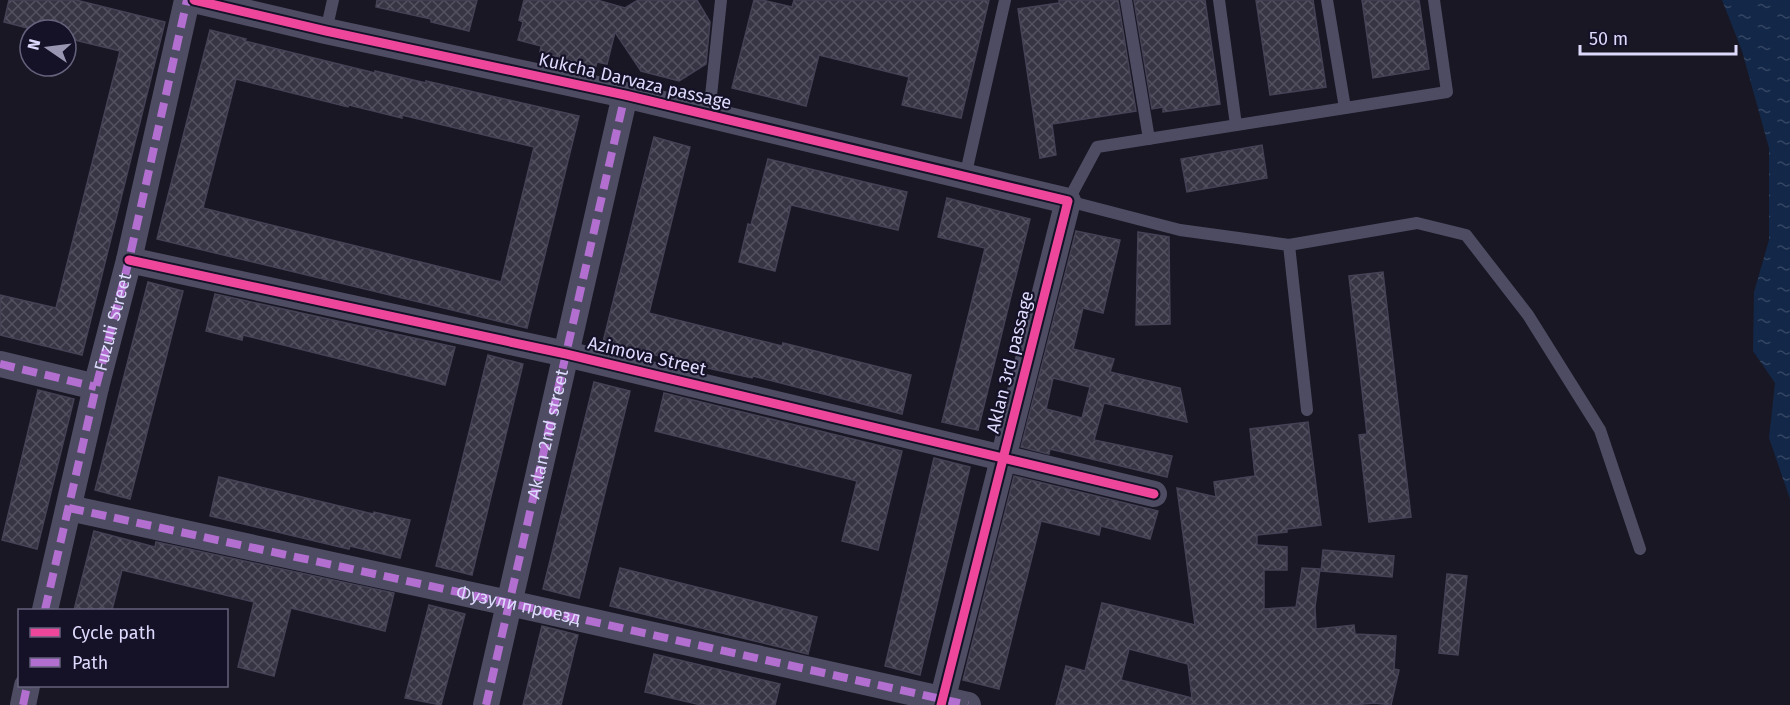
<svg xmlns="http://www.w3.org/2000/svg" width="1790" height="705" font-family="'Fira Sans',sans-serif">
<style>
.water{fill:url(#water-ripples)}
.building{fill:url(#building-cross-hatch);stroke:#454256;stroke-width:1.5;fill-rule:evenodd}
.lines{fill:none;stroke-linecap:round;stroke-linejoin:round}
.service{stroke:#4d4c63;stroke-width:12}
.minor{stroke:#4d4c63;stroke-width:26}
.quiet{stroke:#b36fd0;stroke-width:8;stroke-dasharray:15 8;stroke-linecap:butt}
.cycleway-casing{stroke:#151228;stroke-width:13}
.cycleway{stroke:#ed469a;stroke-width:9}
.labels{text-anchor:middle;stroke-width:4.5;stroke-linejoin:round;paint-order:stroke}
.street-label{font-size:18px;fill:#dddafd;stroke:#151228}
</style>
<defs>
<pattern id="water-ripples" width="26" height="14" patternUnits="userSpaceOnUse" patternTransform="scale(1.5)"><rect width="26" height="14" fill="#132748"/><path d="M2 4q2-2 4 0t4 0M15 11q2-2 4 0t4 0" fill="none" stroke="#354663"/></pattern>
<pattern id="building-cross-hatch" width="8" height="8" patternUnits="userSpaceOnUse" patternTransform="scale(1.5)"><rect width="8" height="8" fill="#373544"/><path d="M0 0l8 8M0 8l8-8" fill="none" stroke="#545260"/></pattern>
</defs>
<rect width="100%" height="100%" fill="#181723"/>
<!-- water -->
<polygon class="water" points="1722,0 1790,0 1790,499 1769,438 1775,383 1753,351 1754,292 1769,240 1769,148 1742,51"/>
<!-- building -->
<g class="building">
<polygon points="9,0 76,0 165,22 82,355 0,335 0,295 56,308 120,51 66,38 66,30 35,30 4,22"/>
<polygon points="377,0 477,0 469,31 431,22 431,19 376,7"/>
<polygon points="524,0 597,0 625,8 638,0 697,0 710,22 706,64 679,81 641,71 615,32 607,64 597,62 595,69 573,64 573,61 540,52 541,46 518,40 523,22 519,20"/>
<polygon points="754,0 762,0 792,7 794,0 989,0 961,118 902,105 909,77 819,55 806,106 732,88"/>
<polygon points="1059,0 1118,0 1136,111 1052,124 1056,155 1040,158 1018,9 1059,3"/>
<polygon points="1134,0 1205,0 1220,104 1163,112 1163,107 1152,109"/>
<polygon points="1256,0 1313,0 1326,87 1270,95"/>
<polygon points="1362,0 1419,0 1429,69 1373,78"/>
<path d="M210 30 246 39 245 41 375 73V71L426 83V81L579 116 527 328 157 239ZM236 79 348 107 349 105 402 118V115L534 147 501 282 203 208Z"/>
<polygon points="654,137 690,147 649,313 782,346 783,343 911,375 902,414 753,376 752,378 703,367 603,342"/>
<polygon points="1262,145 1267,178 1187,192 1181,159"/>
<polygon points="768,159 907,192 898,230 791,205 775,271 739,262 748,224 751,225"/>
<polygon points="947,198 1030,219 978,430 942,422 985,248 938,237"/>
<path d="M1076 231 1120 240 1103 313 1083 308 1073 349 1114 359 1110 372 1180 388 1187 422 1104 403 1094 440 1172 456 1167 477 1050 449 1049 454 1021 447ZM1053 378 1090 387 1082 418 1046 409Z"/>
<polygon points="1138,232 1169,237 1170,324 1136,325"/>
<polygon points="1383,272 1411,517 1369,522 1359,435 1367,434 1349,276"/>
<polygon points="148,282 183,291 130,499 95,490"/>
<polygon points="215,294 455,347 445,385 243,335 242,340 206,331"/>
<polygon points="488,355 523,364 472,575 436,566"/>
<polygon points="594,382 630,391 579,598 543,589"/>
<polygon points="38,390 74,399 37,549 2,540"/>
<polygon points="664,393 902,451 878,550 842,541 857,481 655,431"/>
<path d="M1308 422 1321 525 1287 529V532L1257 535V545L1287 547V570H1264V609L1296 607 1302 568 1320 569 1315 607 1316 629 1354 625 1355 634 1396 636 1394 669 1399 670 1391 705 1374 703 1353 705H1056L1066 666 1085 671 1102 603 1195 625 1177 488 1216 497 1214 482 1255 476 1250 429ZM1129 649 1188 664 1192 698 1121 680Z"/>
<polygon points="934,458 970,467 920,675 885,666"/>
<polygon points="1014,476 1158,511 1150,539 1101,526 1099,535 1041,521 999,689 963,680"/>
<polygon points="219,477 373,514 374,512 410,520 400,558 350,546 349,549 210,516"/>
<polygon points="94,531 155,547 156,542 394,593 385,631 291,608 274,676 238,667 254,602 122,570 112,610 74,610"/>
<polygon points="1323,550 1394,556 1392,577 1321,571"/>
<polygon points="620,568 817,617 808,654 610,606"/>
<polygon points="1447,574 1467,576 1458,655 1439,653"/>
<polygon points="429,605 465,614 441,705 405,698"/>
<polygon points="542,626 578,635 561,705 523,705"/>
<polygon points="654,654 780,684 775,705 701,705 645,692"/>
</g>
<g class="lines">
<!-- service -->
<g class="service">
<polyline points="1126,0 1149,139"/>
<polyline points="1219,0 1236,125"/>
<polyline points="1327,0 1345,108"/>
<polyline points="1434,0 1447,92 1097,147 1068,201 1180,230 1289,245 1417,223 1466,235 1528,315 1600,430 1640,549"/>
<polyline points="326,31 333,0"/>
<polyline points="709,115 721,0"/>
<polyline points="965,177 1005,0"/>
<polyline points="1289,245 1307,410"/>
</g>
<!-- minor -->
<g class="minor">
<polyline points="194,0 326,31 625,95 1068,201 941,705"/>
<polyline points="129,260 566,354 1154,494"/>
<polyline points="0,364 96,387"/>
<polyline points="69,508 509,603 968,705"/>
<polyline points="45,610 96,387 129,260 187,0"/>
<polyline points="23,705 27,686"/>
<polyline points="486,705 625,95"/>
</g>
<!-- quiet -->
<g class="quiet">
<polyline points="0,364 96,387"/>
<path id="s1" d="M69 508 509 603 968 705"/>
<path id="s2" d="M45 610 96 387 129 260 187 0"/>
<polyline points="23,705 27,686"/>
<path id="s3" d="M486 705 625 95"/>
</g>
<!-- cycleway casing -->
<g class="cycleway-casing">
<g id="cycleway">
<polyline points="194,0 326,31 625,95 1068,201 941,705"/>
<polyline points="129,260 566,354 1154,494"/>
</g>
</g>
<!-- cycleway -->
<use href="#cycleway" class="cycleway"/>
</g>
<g class="labels">
<!-- street labels -->
<g class="street-label">
<text transform="translate(635 81) rotate(13)" y="6">Kukcha Darvaza passage</text>
<text dy="6" stroke="none"><textPath href="#s2" startOffset="296">Fuzuli Street</textPath></text>
<text transform="translate(647 356) rotate(13)" y="6">Azimova Street</text>
<text transform="translate(1010 362) rotate(-76)" y="6">Аklаn 3rd passage</text>
<text dy="6" stroke="none"><textPath href="#s3" startOffset="278">Аklаn 2nd street</textPath></text>
<text dy="6" stroke="none"><textPath href="#s1" startOffset="460">Фузули проезд</textPath></text>
</g>
</g>
<!-- legend -->
<rect x="18" y="609" width="210" height="78" fill="#151228" stroke="#65627d" stroke-width="1.5"/>
<rect x="30" y="628" width="30" height="9" fill="#ed469a" stroke="#65627d" stroke-width="1.5"/>
<text x="72" y="639" font-size="18" fill="#dddafd">Cycle path</text>
<rect x="30" y="658" width="30" height="9" fill="#b36fd0" stroke="#65627d" stroke-width="1.5"/>
<text x="72" y="669" font-size="18" fill="#dddafd">Path</text>
<!-- north arrow -->
<g transform="translate(48 48) rotate(284)"><circle r="28" fill="#151228" stroke="#65627d" stroke-width="1.5"/>
<path d="M0-4.5L10 22L0 15L-10 22Z" fill="#9896b1"/>
<text y="-9" font-size="16" font-weight="bold" text-anchor="middle" fill="#dddafd">N</text>
</g>
<!-- scale -->
<path d="M1580 45v9h156v-9" fill="none" stroke="#dddafd" stroke-width="3"/>
<text x="1589" y="45" font-size="18" fill="#dddafd" stroke="#151228" stroke-width="4.5" paint-order="stroke">50 m</text>
</svg>
